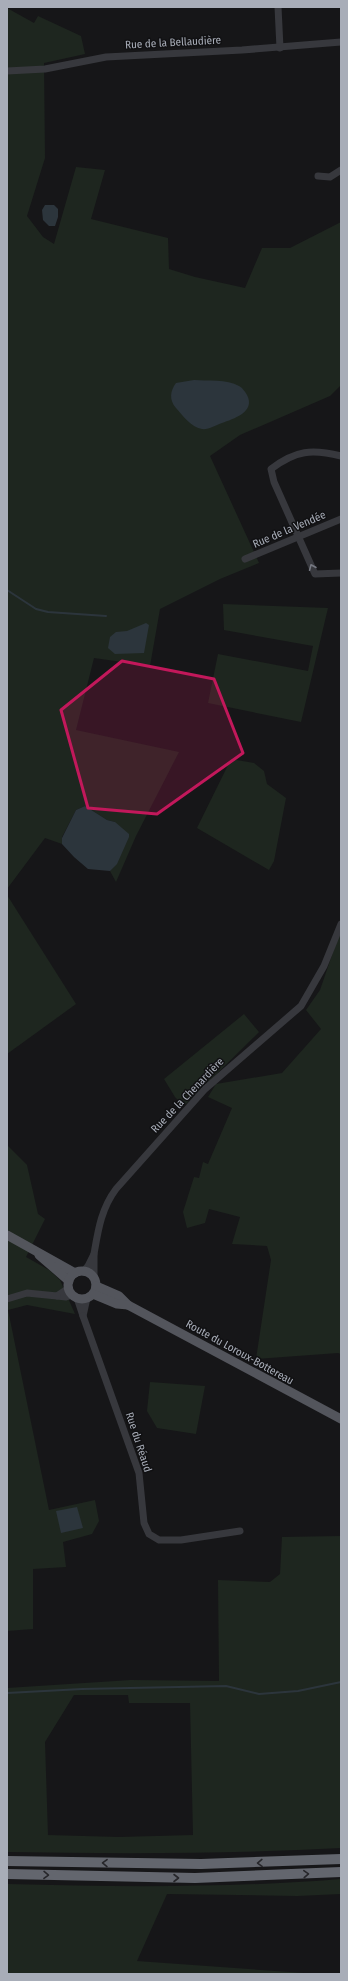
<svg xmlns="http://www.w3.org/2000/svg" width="348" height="1981" font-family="'Fira Sans Condensed',sans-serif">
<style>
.green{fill:#1e261f;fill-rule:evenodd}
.water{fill:#2c353c}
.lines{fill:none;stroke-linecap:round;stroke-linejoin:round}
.stream{stroke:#2c353c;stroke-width:2}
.minor{stroke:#37383d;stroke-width:7}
.major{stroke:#53555c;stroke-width:9}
.highway{stroke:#63666e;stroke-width:10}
.oneway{stroke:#757881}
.oneway2{stroke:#26262a}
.marked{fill:#c2185b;fill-opacity:0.2;stroke:#c2185b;stroke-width:3;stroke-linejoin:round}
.labels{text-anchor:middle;stroke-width:3;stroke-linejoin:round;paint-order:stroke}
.street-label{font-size:11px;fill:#a8adb8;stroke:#111113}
</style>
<rect width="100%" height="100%" fill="#161618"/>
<!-- green -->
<g class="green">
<path d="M7 8 34 23 38 16 81 36 85 54 44 63 45 158 27 216 43 237 54 244 76 167 105 170 91 219 168 238 169 269 195 277 245 288 262 248H290L341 222V385L330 396 240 435 210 456 259 563 220 579 160 609 150 666 94 658 76 730 179 752 136 836 116 882 110 871C125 856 118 841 115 822L107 820 85 806 76 810 62 837V844L45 838 7 889Z"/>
<polygon points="223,604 328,608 301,722 208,703 218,654 308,671 313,646 224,630"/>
<polygon points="231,759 254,763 264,771 267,784 286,798 274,861 269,870 197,828"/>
<polygon points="7,895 76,1004 7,1054"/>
<polygon points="341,929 341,1354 338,1353 256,1359 271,1260 267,1246 232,1244 240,1217 209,1209 205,1223 187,1228 183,1212 194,1177 199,1178 203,1162 208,1164 232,1108 208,1097 216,1084 282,1073 321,1029 306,1010 320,990"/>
<polygon points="244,1014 259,1032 184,1106 175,1097 164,1079"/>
<polygon points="7,1145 27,1165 38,1214 45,1219 26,1257 49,1270 60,1280 75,1314 27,1305 8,1310 49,1510 95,1500 99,1521 92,1534 63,1542 66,1567 33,1569 33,1629 7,1631"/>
<polygon points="150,1382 205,1386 196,1434 157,1428 147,1411"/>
<path d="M341 1536V1848C230 1854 118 1854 7 1852V1688L131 1680 219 1681 218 1580 270 1582 280 1574 282 1537ZM74 1695H128L129 1703H190L193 1835 119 1837 48 1835 45 1742Z"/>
<path d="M341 1879V1894L297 1896 167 1894 137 1961 318 1974H7V1884C118 1887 230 1888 341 1879Z"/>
</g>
<!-- water -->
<g class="water">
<polygon points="45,205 54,205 58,209 58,217 55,226 49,226 43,220 42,210"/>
<path d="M194 380C207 381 227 379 239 386 243 388 245 392 247 395 256 412 233 419 222 423 216 425 208 430 202 429 192 428 182 415 176 408 169 400 170 391 176 383Z"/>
<polygon points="146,623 149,625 144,653 115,654 108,648 110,637 116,632 127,631"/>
<polygon points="85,806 107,820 115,822 129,834 129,837 117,864 110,871 88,869 74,857 62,844 62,838 76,810"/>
<polygon points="77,1507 83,1528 61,1533 56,1511"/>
</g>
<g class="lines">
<!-- stream -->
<g class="stream">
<polyline points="7,590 36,609 48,612 106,616"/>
<polyline points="7,1693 82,1689 226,1686 259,1694 298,1691 341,1682"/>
</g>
<!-- minor -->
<g class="minor">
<polyline points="278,7 280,48"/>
<polyline points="7,71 45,69 106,57 242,50 341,42"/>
<polyline points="318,176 330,177 341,170"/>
<path d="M341 456C312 449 296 450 271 469L274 482 315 574 341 573"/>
<polyline points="245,559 341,519"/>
<path d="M94 1254C98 1231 101 1209 116 1189L205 1089 301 1006 324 966 341 924"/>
<polyline points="83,1272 88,1266 94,1254 94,1278"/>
<polyline points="69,1288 57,1296 66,1297 72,1295"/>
<polyline points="77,1298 83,1316 87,1298"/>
<polyline points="7,1299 27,1293 57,1296"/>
<polyline points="83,1316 139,1473 144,1523 149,1534 159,1540 181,1540 240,1531"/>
</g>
<!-- major -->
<g class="major">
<polyline points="7,1235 75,1273"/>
<polyline points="39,1255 69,1281"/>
<circle cx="82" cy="1285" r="14"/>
<polyline points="96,1286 119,1296 128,1305 341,1419"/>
<polyline points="93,1294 117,1304 128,1305"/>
</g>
<!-- highway -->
<g class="highway">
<polyline points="7,1861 201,1864 341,1859"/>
<polyline points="7,1874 195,1878 341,1872"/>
</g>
</g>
<!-- one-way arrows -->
<defs><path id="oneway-chevron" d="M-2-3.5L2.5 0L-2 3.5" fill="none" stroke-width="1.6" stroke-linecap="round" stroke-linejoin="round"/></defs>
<use class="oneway" href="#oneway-chevron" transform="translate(312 567) rotate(-113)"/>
<g class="oneway2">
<use href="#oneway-chevron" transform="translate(105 1863) rotate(-179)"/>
<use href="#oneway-chevron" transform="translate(260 1863) rotate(178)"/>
<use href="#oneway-chevron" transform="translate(306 1874) rotate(-3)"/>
<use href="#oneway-chevron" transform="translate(46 1875) rotate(1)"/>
<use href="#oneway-chevron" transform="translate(176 1878)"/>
</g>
<!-- marked area -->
<path class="marked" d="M122 661 214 679 243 753 157 814 88 808 61 710Z"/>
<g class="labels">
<!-- street labels -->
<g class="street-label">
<text transform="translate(173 42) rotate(-3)" y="4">Rue de la Bellaudière</text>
<text transform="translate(289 529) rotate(-23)" y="4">Rue de la Vendée</text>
<text transform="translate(187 1095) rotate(-46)" y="4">Rue de la Chenardière</text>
<text transform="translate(240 1352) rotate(29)" y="4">Route du Loroux-Bottereau</text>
<text transform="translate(139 1442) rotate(72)" y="4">Rue du Réaud</text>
</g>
</g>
<!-- border -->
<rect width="348" height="1981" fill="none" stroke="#a8adb8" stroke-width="16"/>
</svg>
